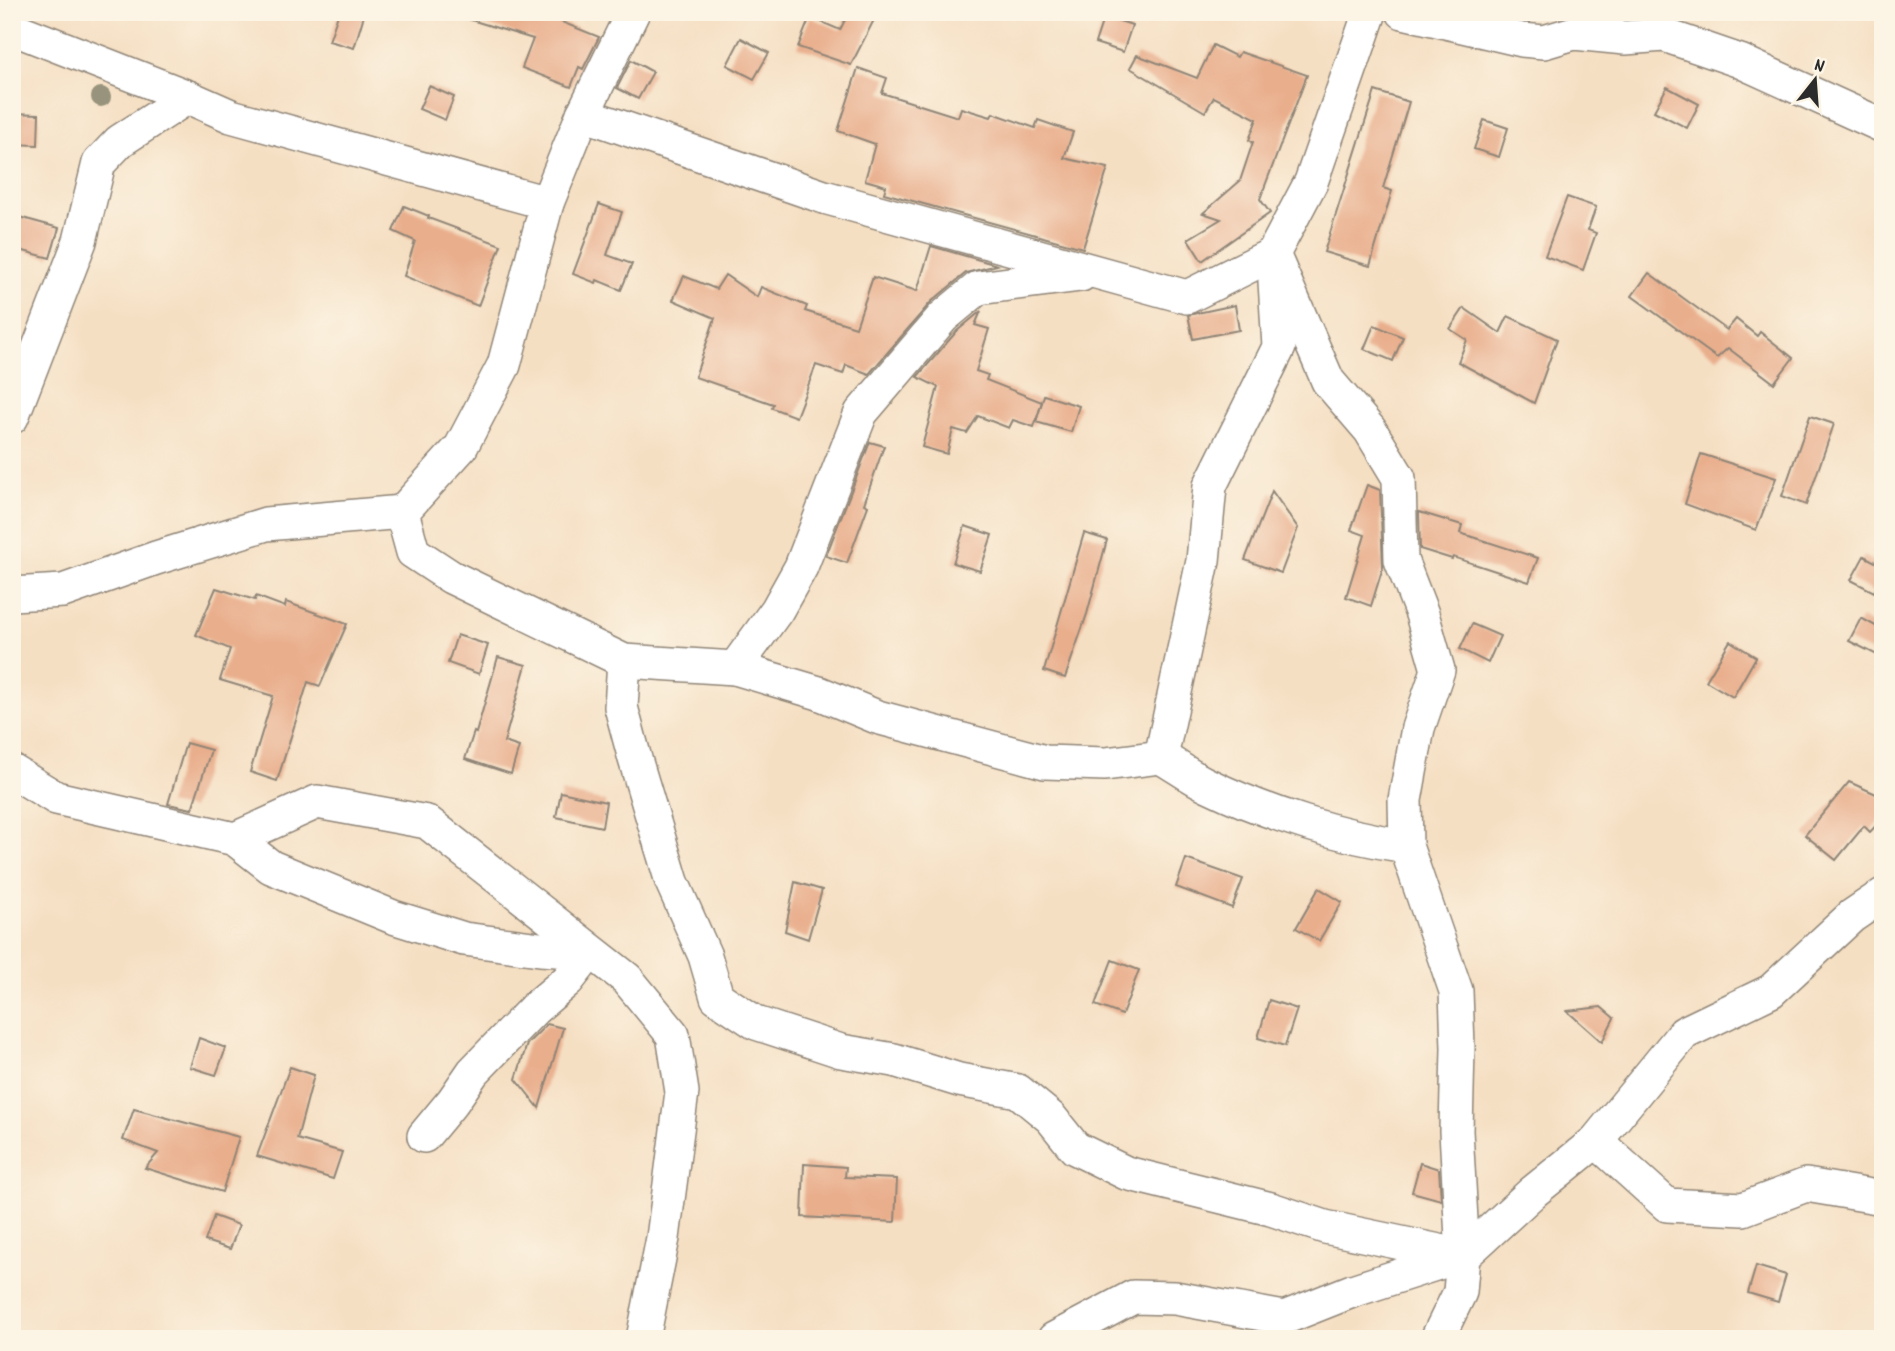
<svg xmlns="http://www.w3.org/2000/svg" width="1895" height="1351" font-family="Dekko,sans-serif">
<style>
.building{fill:#e9af8d}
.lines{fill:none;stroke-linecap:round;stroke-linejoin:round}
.street-casing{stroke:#908577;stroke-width:36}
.street{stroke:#fff;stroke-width:33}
.tree{fill:#98937b}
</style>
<rect width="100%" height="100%" fill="#fcf5e5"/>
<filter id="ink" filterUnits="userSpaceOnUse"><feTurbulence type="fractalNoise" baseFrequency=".0143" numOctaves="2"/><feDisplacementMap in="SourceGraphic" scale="14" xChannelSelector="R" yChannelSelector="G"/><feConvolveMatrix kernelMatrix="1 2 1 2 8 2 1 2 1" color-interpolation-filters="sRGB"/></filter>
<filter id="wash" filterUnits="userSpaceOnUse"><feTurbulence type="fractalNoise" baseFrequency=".00686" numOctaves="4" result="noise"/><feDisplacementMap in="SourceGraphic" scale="28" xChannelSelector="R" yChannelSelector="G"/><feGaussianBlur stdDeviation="1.57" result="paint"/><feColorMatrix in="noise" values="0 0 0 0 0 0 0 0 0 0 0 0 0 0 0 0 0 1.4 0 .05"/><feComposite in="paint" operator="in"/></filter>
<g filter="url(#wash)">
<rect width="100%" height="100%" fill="#f5dfc3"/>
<g id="blocks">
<!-- building -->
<g class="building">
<polygon points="339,12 365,12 354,48 329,41"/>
<polygon points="469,12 537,12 599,37 583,69 579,67 571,87 522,68 533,39 468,19"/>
<polygon points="849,12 878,12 851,65 798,47 810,17 840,30"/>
<polygon points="1104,16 1132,25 1123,52 1095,43"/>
<polygon points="741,38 769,53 754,79 727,65"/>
<polygon points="1213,45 1237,57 1240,52 1307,75 1260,199 1270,213 1202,261 1188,239 1221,219 1203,213 1240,181 1253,142 1249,140 1257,119 1214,97 1205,112 1130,68 1137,55 1197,78"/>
<polygon points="631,60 653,72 638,99 617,88"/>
<polygon points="858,68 887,78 882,93 958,117 961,108 991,117 993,113 1035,128 1038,120 1073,132 1064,158 1108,168 1083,248 884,193 886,186 865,180 875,144 838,131"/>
<polygon points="429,86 454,97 445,120 419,109"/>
<polygon points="1667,87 1699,104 1687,128 1654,111"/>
<polygon points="1375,91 1409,102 1383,188 1392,191 1370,266 1324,252"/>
<polygon points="12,113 39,114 38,145 12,144"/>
<polygon points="1484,120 1508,128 1499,157 1474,149"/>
<polygon points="1567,197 1596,207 1588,230 1596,233 1583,270 1545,256"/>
<polygon points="599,204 622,212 607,255 632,264 621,290 597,280 596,283 573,274"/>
<polygon points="404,206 429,216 428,218 501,245 478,306 404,276 415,241 393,231"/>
<polygon points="12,215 59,228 50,258 12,248"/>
<polygon points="931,246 997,265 966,273 931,302 869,374 846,365 843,374 816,365 796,417 772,408 773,404 695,377 715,318 673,300 684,276 716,289 725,275 757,297 761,287 807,306 805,311 856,327 873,277 917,291"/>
<polygon points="1649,273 1727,330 1736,319 1757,336 1760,332 1793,358 1774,383 1728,348 1717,358 1632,296"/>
<polygon points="1235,305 1239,330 1193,339 1188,315"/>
<polygon points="1464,308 1500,333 1508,316 1557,339 1534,403 1458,362 1467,340 1450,329"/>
<polygon points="981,311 975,325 989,329 976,371 988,375 986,380 1042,402 1034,427 1013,420 1009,428 978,416 967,433 953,429 947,454 922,447 938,387 917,377 957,331"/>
<polygon points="1374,325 1403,337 1393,361 1364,349"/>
<polygon points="1044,395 1079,406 1071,432 1036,422"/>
<polygon points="1810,416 1834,424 1806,505 1782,496"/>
<polygon points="870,442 884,446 864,504 868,506 847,563 826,556"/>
<polygon points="1701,454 1776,478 1756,530 1685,504"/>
<polygon points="1367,485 1380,490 1383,567 1371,606 1346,597 1365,535 1351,530"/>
<polygon points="1272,491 1298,528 1281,573 1245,560"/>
<polygon points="1419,512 1462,525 1460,533 1538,558 1529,582 1453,557 1452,559 1420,549"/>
<polygon points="965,526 992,535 980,571 953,563"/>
<polygon points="1084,533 1107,540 1087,614 1065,678 1044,671"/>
<polygon points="1864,556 1883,566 1883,575 1874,592 1851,580"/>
<polygon points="216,588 255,600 256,596 285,607 286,602 347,624 320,686 308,682 277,781 250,772 273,696 220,680 230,649 196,635"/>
<polygon points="1861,618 1883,630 1883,658 1849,641"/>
<polygon points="1472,624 1500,636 1488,663 1460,649"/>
<polygon points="457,635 488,645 479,674 448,663"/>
<polygon points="1730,641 1756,657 1733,697 1706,681"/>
<polygon points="498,657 526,665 504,742 519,747 511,774 465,759 474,732 476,733"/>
<polygon points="186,743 211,750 192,809 168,804"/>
<polygon points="1849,782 1883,797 1883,818 1870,832 1864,826 1836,860 1805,835"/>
<polygon points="561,792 606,802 602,827 556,817"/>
<polygon points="1186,859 1243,879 1232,908 1176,887"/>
<polygon points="795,882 822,890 808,939 785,931"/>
<polygon points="1319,888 1342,902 1319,941 1296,928"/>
<polygon points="1112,960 1139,970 1122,1015 1095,1005"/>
<polygon points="1269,1000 1297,1009 1285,1046 1258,1038"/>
<polygon points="1601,1007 1614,1018 1602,1042 1567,1011"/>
<polygon points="547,1024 563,1028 539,1108 516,1079 527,1044"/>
<polygon points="199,1038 226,1048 216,1075 190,1067"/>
<polygon points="290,1067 314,1075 297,1139 342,1152 333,1179 257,1156"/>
<polygon points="134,1109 239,1137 222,1192 145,1168 158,1153 123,1140"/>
<polygon points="1420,1163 1439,1169 1441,1200 1412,1192"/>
<polygon points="804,1164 846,1167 845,1177 897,1179 895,1222 802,1217"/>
<polygon points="214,1216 239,1225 230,1249 205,1241"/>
<polygon points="1756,1266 1786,1275 1778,1302 1748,1293"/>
</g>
</g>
</g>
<g filter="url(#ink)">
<use href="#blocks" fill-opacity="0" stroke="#908577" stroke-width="2"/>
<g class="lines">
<!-- street casing -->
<g class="street-casing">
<g id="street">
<polyline points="1403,12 1522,40 1544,42 1574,33 1625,38 1664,35 1740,61 1883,126"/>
<polyline points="12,28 188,97"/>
<polyline points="583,114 633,12"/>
<polyline points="1273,254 1328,381 1370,430 1399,478 1401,560 1422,614 1438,670 1418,728 1405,800 1406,846 1456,991 1458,1048 1456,1131 1463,1256"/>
<polyline points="12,417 80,241 99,163 120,141 188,97 231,116 547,203 583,114 824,197 1187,297 1273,254 1311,182 1370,12"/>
<polyline points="402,512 413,552 451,577 624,661 735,668 777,610 801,567 861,413 943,317 978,288 1081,275"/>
<polyline points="12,594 63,591 156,558 266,524 402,512 461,447 504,365 547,203"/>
<polyline points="624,661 621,707 635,759 672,882 705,956 717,997 756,1023 841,1051 894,1060 959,1080 1018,1091 1051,1118 1075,1148 1126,1173 1271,1209 1325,1227 1463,1256"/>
<polyline points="735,668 819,693 877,717 1045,762 1105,764 1161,757 1203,561 1210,486 1279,347 1275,281"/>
<path d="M1161 757C1177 766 1192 778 1208 785 1268 814 1339 836 1406 846"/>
<polyline points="12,771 56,798 235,839 317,802 427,822 627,979 673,1035 682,1092 663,1238 643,1339"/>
<polyline points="235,839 271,867 393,917 464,939 540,949 590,952 568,980 534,1009 473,1072 453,1101 424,1136"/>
<polyline points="1596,1141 1667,1205 1743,1209 1806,1185 1883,1198"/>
<polyline points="1054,1339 1133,1297 1175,1298 1284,1318 1352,1291 1460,1256"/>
<polyline points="1437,1339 1460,1292 1463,1256 1533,1192 1596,1141 1684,1033 1771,991 1852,916 1883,895"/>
</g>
</g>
<!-- street -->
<use href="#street" class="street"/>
</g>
<!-- trees -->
<circle class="tree" cx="101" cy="97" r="10"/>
</g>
<!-- margin -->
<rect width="1895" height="1351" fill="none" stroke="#fcf5e5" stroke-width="42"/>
<!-- north arrow -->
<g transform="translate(1815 80) rotate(17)" stroke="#fcf5e5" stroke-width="5" paint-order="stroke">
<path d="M0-5L12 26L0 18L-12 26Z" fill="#2b2b2b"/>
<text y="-10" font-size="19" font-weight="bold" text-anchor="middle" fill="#2b2b2b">N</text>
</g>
</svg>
